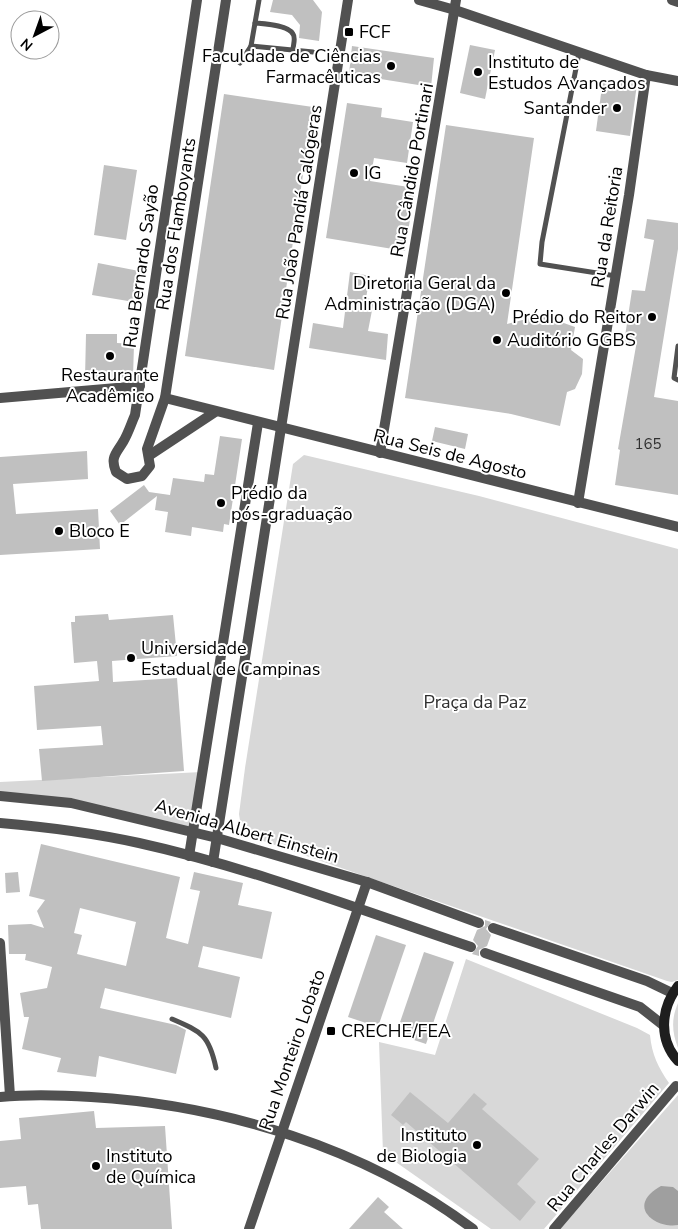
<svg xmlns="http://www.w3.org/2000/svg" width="678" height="1229" font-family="'Nunito Sans',sans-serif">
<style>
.green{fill:#d8d8d8}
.water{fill:#9f9f9f}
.building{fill:#c0c0c0;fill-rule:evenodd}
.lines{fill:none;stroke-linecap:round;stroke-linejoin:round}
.service{stroke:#515151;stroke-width:5}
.minor{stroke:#515151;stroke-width:10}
.tertiary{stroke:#515151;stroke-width:10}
.secondary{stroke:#1e1e1e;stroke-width:10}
.poi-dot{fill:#000;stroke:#fff;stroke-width:2}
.labels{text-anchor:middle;stroke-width:4;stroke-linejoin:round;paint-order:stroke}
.number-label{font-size:15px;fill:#303030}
.poi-label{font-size:18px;fill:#000;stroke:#fff;text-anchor:start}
.street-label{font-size:18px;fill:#000;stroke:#fff}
.park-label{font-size:18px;fill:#2f2f2f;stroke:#fff}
</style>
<rect width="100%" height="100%" fill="#fff"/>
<!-- green -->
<g class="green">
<polygon points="304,455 479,496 678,549 678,980 672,982 667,981 252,837 241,827 239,814 245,768 293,464"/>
<polygon points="202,772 192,832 71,803 0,796 0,782"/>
<path d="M466 959 637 1028 650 1035C652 1055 658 1067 669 1083L544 1229H491L383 1153 379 1042 435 1055Z"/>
<path d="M678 1003V1048C672 1032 671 1019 678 1003Z"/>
<polygon points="678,1095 678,1229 560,1229"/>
</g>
<!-- water -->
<path class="water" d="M661 1186 673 1187 678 1191V1225C655 1229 625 1206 661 1186Z"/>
<!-- building -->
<g class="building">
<polygon points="273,0 313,0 322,12 319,41 299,38 300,25 292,15 270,12"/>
<polygon points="470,45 495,50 485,99 460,93"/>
<polygon points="352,46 434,58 431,87 349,74"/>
<polygon points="603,79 637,84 630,136 596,131"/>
<polygon points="224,94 313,107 274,370 185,356"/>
<polygon points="347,103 382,108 381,117 413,122 407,163 374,158 370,181 415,188 405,251 326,238"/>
<polygon points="446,125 534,138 507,324 534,317 547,317 575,327 571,350 583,359 582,374 575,389 567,392 560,426 511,414 405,398"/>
<polygon points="104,165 137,170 126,240 94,235"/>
<polygon points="647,219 678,223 678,249 654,397 678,401 678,495 615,485 620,450 618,449 636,346 624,343 632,290 645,291 654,240 644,238"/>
<polygon points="98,263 139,271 134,302 92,295"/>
<polygon points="350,272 370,276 366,298 374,300 368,331 388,334 386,360 309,348 313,323 343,328"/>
<polygon points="86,334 117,334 117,343 134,344 133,378 85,378"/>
<polygon points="435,427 468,434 465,449 432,441"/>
<polygon points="220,436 242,439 229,525 224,524 223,532 192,527 191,536 165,532 168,512 155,510 157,496 120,525 110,511 144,485 149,492 170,495 173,478 204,482 205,474 214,475"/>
<polygon points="87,451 88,479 13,484 16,514 98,509 100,549 0,555 0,457"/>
<polygon points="108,614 109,620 173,615 177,656 112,661 113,682 177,678 184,771 42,781 39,749 103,745 101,726 37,730 34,686 99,681 97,661 74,663 71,622 75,622 75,616"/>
<path d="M41 844 180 877 166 938 188 944 200 891 190 889 194 872 243 883 238 905 272 912 262 959 203 946 198 967 240 977 231 1018 105 988 100 1008 176 1025 186 1030 176 1074 99 1056 96 1077 57 1072 61 1058 22 1049 29 1017H24L20 993 47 988 52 967 25 960 26 954H9L8 925 31 924 44 928 37 911 45 900 29 896ZM80 908 136 922 126 966 77 954 82 935 74 933Z"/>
<polygon points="18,872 20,892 6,893 5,873"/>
<polygon points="485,920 491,922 486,929 491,935 487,946 479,950 479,956 472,954 478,946 473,940 477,930 485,926"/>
<polygon points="376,935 406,945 378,1027 348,1017"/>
<polygon points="424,952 454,962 426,1044 396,1034"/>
<polygon points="410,1092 448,1123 474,1093 487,1104 482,1109 539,1159 517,1184 536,1202 520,1221 406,1122 403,1125 391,1115"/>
<polygon points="94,1111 96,1128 165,1126 172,1229 41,1229 38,1204 28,1205 26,1186 0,1188 0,1141 21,1139 19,1118"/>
<polygon points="378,1197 389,1207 384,1212 403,1229 349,1229"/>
</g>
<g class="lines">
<!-- service -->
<g class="service">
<path d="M255 23C265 24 288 25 293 34 296 38 293 45 293 50"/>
<polyline points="251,46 259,0"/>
<polyline points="579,53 542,242 540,264 616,276"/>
<polyline points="240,63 251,46 313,52"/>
<polyline points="678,346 674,378 678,380"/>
<path d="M172 1019C202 1032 209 1035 216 1068"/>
</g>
<!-- minor -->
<g class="minor">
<path d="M197 0 135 415C131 424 128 434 123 442 116 454 110 457 116 472L127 479 142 476 150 466 147 449 165 398 226 0"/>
<polyline points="0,398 140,386"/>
<polyline points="165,398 678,527"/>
<polyline points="380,453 456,0"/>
<polyline points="150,455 215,412"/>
<polyline points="578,503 629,195 646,75"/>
<polyline points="189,856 258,423"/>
<polyline points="213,862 348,0"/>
<polyline points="0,943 10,1096"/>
<polyline points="249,1229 367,882"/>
<polyline points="554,1229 676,1086"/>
</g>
<!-- tertiary -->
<g class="tertiary">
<polyline points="419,0 455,10 646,75 678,81"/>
<polyline points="672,0 678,2"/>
<polyline points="0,796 71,803 217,838 367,882 479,923"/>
<path d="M0 823C47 827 93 833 139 843 252 868 361 910 471 947"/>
<polyline points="493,928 647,981 672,993"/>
<polyline points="485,953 640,1007 663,1025"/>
<path d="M0 1097C30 1094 61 1095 91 1097 224 1105 366 1148 473 1229"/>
</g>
<!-- secondary -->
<path class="secondary" d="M678 986C661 1008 658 1039 678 1061"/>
</g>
<!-- markers -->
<g class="poi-dot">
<rect x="344" y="27" width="10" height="10" rx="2.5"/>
<circle cx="391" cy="66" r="5"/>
<circle cx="478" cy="72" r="5"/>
<circle cx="617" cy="108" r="5"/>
<circle cx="354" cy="173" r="5"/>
<circle cx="506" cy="293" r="5"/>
<circle cx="652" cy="317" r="5"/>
<circle cx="497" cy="340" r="5"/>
<circle cx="110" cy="356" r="5"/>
<circle cx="221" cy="503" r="5"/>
<circle cx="59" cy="531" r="5"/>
<circle cx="131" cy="658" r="5"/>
<rect x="326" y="1026" width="10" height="10" rx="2.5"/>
<circle cx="477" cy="1145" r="5"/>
<circle cx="96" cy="1166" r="5"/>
</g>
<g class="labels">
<!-- number labels -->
<g class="number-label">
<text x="648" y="449">165</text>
</g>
<!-- poi labels -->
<g class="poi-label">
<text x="359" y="38">FCF</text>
<text x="381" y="62" text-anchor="end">Faculdade de Ciências<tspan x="381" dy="21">Farmacêuticas</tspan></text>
<text x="488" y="68">Instituto de<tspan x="488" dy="21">Estudos Avançados</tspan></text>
<text x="607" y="114" text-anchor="end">Santander</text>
<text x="364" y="179">IG</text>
<text x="496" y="289" text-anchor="end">Diretoria Geral da<tspan x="496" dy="21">Administração (DGA)</tspan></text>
<text x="642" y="323" text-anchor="end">Prédio do Reitor</text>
<text x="507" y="346">Auditório GGBS</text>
<text x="110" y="381" text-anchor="middle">Restaurante<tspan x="110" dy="21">Acadêmico</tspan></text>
<text x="231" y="499">Prédio da<tspan x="231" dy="21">pós-graduação</tspan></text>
<text x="69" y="537">Bloco E</text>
<text x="141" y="654">Universidade<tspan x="141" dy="21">Estadual de Campinas</tspan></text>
<text x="341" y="1037">CRECHE/FEA</text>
<text x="467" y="1141" text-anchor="end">Instituto<tspan x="467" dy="21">de Biologia</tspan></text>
<text x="106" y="1162">Instituto<tspan x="106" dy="21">de Química</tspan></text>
</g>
<!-- street labels -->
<g class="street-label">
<text transform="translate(412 170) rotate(-80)" y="6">Rua Cândido Portinari</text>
<text transform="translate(299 212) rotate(-81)" y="6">Rua João Pandiá Calógeras</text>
<text transform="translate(176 224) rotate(-81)" y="6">Rua dos Flamboyants</text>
<text transform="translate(607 227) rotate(-81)" y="6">Rua da Reitoria</text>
<text transform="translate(141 266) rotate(-82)" y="6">Rua Bernardo Sayão</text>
<text transform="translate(450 454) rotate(14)" y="6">Rua Seis de Agosto</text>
<text transform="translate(247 831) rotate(16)" y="6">Avenida Albert Einstein</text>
<text transform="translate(292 1050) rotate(-71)" y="6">Rua Monteiro Lobato</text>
<text transform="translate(603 1147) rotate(-50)" y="6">Rua Charles Darwin</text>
</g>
<!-- park labels -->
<g class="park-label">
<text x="475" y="708">Praça da Paz</text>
</g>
</g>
<!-- north arrow -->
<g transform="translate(35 35) rotate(221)"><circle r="24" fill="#ffffff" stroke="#999999"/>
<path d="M0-4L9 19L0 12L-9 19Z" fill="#000000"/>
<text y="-8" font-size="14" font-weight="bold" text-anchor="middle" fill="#000000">N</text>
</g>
</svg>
